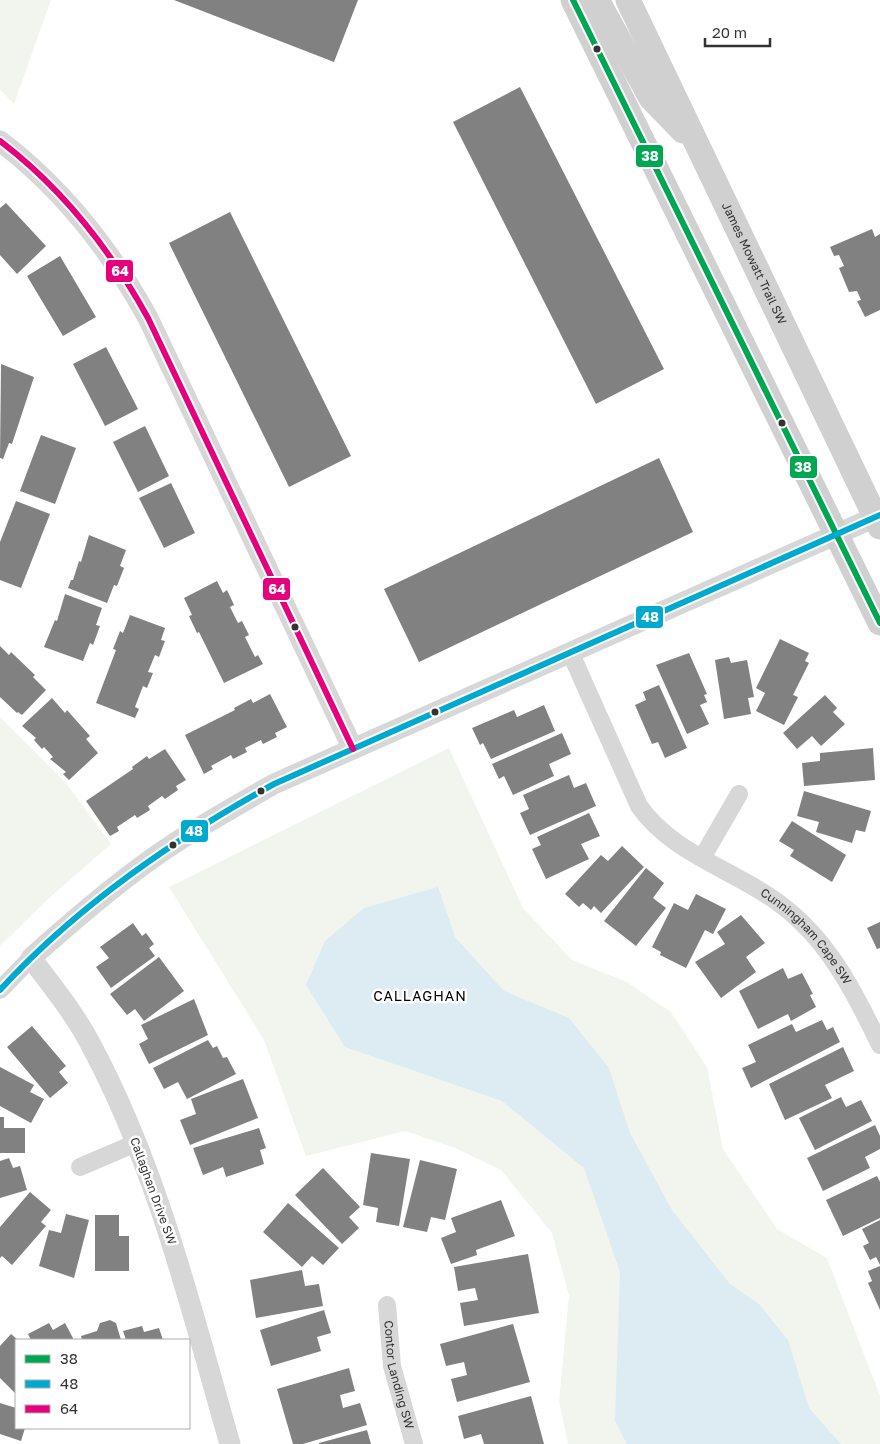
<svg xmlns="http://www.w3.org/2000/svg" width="880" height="1444" font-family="'Golos Text',sans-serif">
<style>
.green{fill:#f1f5ed}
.water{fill:#ddebf3}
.building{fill:#818181}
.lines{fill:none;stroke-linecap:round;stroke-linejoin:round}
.minor{stroke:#d7d7d7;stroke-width:18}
.tertiary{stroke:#d7d7d7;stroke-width:21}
.secondary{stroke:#d0d0d0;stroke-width:25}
.bus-1-casing{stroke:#fff;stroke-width:10}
.bus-2-casing{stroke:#fff;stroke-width:10}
.bus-3-casing{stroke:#fff;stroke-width:10}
.bus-1{stroke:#00a651;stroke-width:6}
.bus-2{stroke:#00a9ce;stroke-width:6}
.bus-3{stroke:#e5007d;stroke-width:6}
.bus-dot{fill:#333;stroke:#fff;stroke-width:2}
.labels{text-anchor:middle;stroke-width:5;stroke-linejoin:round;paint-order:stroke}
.street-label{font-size:12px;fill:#333;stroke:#fff}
.neighbourhood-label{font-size:14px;letter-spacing:1px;fill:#000;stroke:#fff}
.line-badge{stroke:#fff;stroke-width:2}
.badge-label{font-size:14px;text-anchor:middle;font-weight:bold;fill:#fff}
</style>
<rect width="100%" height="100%" fill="#fff"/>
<!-- green -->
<g class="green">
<polygon points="0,0 51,0 14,104 0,90"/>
<polygon points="0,717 66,783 111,844 48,899 0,946"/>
<polygon points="449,748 523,908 572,960 627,982 671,1012 707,1067 723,1149 777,1229 827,1258 880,1396 880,1444 568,1444 559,1401 569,1296 552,1233 501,1170 455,1148 405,1131 306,1156 264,1040 169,887"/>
</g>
<!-- water -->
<polygon class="water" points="438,887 455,937 504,991 569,1018 609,1068 630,1133 672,1210 730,1284 759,1304 788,1340 809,1408 841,1444 627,1444 615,1421 620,1272 584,1168 502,1101 345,1047 306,985 325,941 364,908"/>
<!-- building -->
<g class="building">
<polygon points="174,0 358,0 334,62"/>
<polygon points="520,87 664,369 596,404 453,122"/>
<polygon points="6,203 46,246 17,274 0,255 0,208"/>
<polygon points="230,212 351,456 289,487 169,243"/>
<polygon points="872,229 875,237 880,234 880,310 865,317 857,301 861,300 857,291 849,292 839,268 844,266 839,255 834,256 830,247"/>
<polygon points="60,256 96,317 63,336 27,276"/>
<polygon points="106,347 138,409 105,426 73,364"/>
<polygon points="1,364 34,377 12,444 9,443 3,459 0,458"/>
<polygon points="145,426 169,476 138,492 113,442"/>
<polygon points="41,435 76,448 55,504 20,491"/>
<polygon points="659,458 693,532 419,662 384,589"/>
<polygon points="171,483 195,533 164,548 139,498"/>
<polygon points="16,501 50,514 21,588 0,580 0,542"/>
<polygon points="89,535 126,550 120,566 124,568 117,586 114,585 107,603 68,588 71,580 73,580 79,561 81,562"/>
<polygon points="217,581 223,593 227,590 234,605 230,607 238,623 242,621 249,635 245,637 255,657 258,655 263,664 224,683 199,632 197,633 189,616 192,615 184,598"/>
<polygon points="65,594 102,608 96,625 100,626 93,645 90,643 83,661 44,647 55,620 57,621"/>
<polygon points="130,615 165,628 161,640 165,641 159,657 155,655 148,672 153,673 147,688 143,686 135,707 139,709 135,718 96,703 116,650 113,649 120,631 123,633"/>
<polygon points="780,639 809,653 805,661 809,663 793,695 798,697 784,725 756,711 765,693 756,688"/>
<polygon points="0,646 9,655 11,652 35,675 33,677 46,690 22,715 18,712 17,713 0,697"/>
<polygon points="689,653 707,694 704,695 707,702 700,705 709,724 687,734 656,665"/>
<polygon points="729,657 731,663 747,660 754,697 748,698 751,714 724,719 715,660"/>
<polygon points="659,685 687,748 665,758 658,742 652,744 635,705 646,700 643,692"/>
<polygon points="270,694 287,727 275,733 277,737 263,744 261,740 245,748 247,752 233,759 231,755 211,766 213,769 204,774 185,735 235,710 234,708 251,699 253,703"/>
<polygon points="825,695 837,708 833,712 845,724 821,746 812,736 797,749 783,733"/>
<polygon points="52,698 65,713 67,710 90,736 86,739 98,753 69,780 63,774 66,772 50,759 53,757 44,747 42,749 34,740 36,738 22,726"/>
<polygon points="544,705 555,731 491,759 483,743 480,745 472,728 514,710 517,717"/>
<polygon points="562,733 571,754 549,764 554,776 513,795 504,776 499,779 492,764"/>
<polygon points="873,748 875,780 804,786 802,763 820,761 820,753"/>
<polygon points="165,749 186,780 176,786 178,790 165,799 162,796 148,806 150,810 137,818 135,815 117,827 119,831 110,836 86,801 133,769 132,767 147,756 149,759"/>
<polygon points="569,775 574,788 586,783 596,806 530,835 520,813 529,809 523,795"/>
<polygon points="804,791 871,811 865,832 856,830 852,843 816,832 819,822 797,816"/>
<polygon points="589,813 600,836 581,844 589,859 546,879 532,849 541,845 537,837"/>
<polygon points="792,821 846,855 832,882 790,856 794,850 779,841"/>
<polygon points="622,846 644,867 601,913 594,906 591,910 583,903 579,907 565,894 601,855 608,861"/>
<polygon points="646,868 664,883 653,898 666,908 636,946 604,921"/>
<polygon points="696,894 726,909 713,934 705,930 686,968 660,955 661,952 652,947 674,903 688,910"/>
<polygon points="741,915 765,943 746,957 756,972 721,998 695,962 725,944 717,932"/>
<polygon points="880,922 880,948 877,949 867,928"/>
<polygon points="133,923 142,936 146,933 154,944 149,948 155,956 111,988 96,967 109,958 100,947"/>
<polygon points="159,957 184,991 144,1021 135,1009 127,1015 110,994"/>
<polygon points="783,968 788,979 802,973 813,994 810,995 816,1007 791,1021 788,1014 758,1029 739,991"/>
<polygon points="194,999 208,1035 149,1064 139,1044 148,1039 141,1025"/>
<polygon points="822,1020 827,1030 833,1027 840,1042 751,1088 742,1068 756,1062 748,1045 792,1024 796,1032"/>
<polygon points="32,1026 66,1066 59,1072 68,1083 50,1098 7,1047"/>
<polygon points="208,1040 213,1048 217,1046 223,1058 227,1057 236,1074 187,1099 178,1082 164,1089 153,1068"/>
<polygon points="843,1047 854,1071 825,1085 832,1098 785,1120 769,1084"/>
<polygon points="0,1067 34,1085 30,1092 44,1099 31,1123 0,1106"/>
<polygon points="243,1079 258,1118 190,1145 180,1120 196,1114 191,1099"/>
<polygon points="841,1097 846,1107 861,1100 872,1121 815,1150 799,1118"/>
<polygon points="0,1117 4,1117 4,1128 25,1128 25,1153 0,1153"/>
<polygon points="875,1125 880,1136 880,1149 865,1157 870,1168 823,1191 807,1158"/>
<polygon points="259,1128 266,1148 260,1150 264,1164 226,1177 223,1167 203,1175 193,1148"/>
<polygon points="371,1153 410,1159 399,1226 376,1222 378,1208 363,1205"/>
<polygon points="9,1158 13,1168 20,1166 27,1190 0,1198 0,1161"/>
<polygon points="420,1160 457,1169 445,1220 431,1217 427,1232 403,1227"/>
<polygon points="323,1168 360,1207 349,1217 359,1228 342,1244 295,1195"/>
<polygon points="877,1176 880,1182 880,1218 843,1236 826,1200"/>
<polygon points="30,1192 51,1210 41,1222 46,1226 12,1265 2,1256 0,1258 0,1227"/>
<polygon points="501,1200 515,1236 476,1250 477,1255 451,1264 441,1238 456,1232 451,1218"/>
<polygon points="288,1203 339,1248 323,1265 312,1256 302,1267 263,1232"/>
<polygon points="66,1214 89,1220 74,1278 39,1266 49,1230 61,1233"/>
<polygon points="95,1215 119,1215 119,1236 129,1236 129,1271 95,1271"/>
<polygon points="880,1220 880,1265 876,1257 870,1260 863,1246 869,1243 862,1229"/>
<polygon points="528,1254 539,1313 464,1326 460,1303 478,1300 475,1288 458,1291 454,1267"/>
<polygon points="880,1266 880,1310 868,1283 872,1281 868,1271"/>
<polygon points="302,1270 305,1286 319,1284 323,1306 256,1318 250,1280"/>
<polygon points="324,1310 331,1333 317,1337 321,1351 271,1366 260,1330"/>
<polygon points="110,1320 116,1323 121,1340 82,1340 81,1336 97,1331 100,1323"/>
<polygon points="49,1323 53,1330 65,1323 74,1340 31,1340 28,1334"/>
<polygon points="513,1324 530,1382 457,1402 451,1379 467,1375 464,1362 446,1366 440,1344"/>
<polygon points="142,1326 144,1332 159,1328 163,1340 126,1340 123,1331"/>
<polygon points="11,1334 18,1340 16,1340 16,1394 0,1378 0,1346"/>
<polygon points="349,1368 355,1391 340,1395 343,1408 360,1403 367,1425 303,1444 293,1444 277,1389"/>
<polygon points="531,1396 544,1444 484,1444 481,1434 464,1439 458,1416"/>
<polygon points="0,1403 16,1408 16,1428 25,1428 21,1441 0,1434"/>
<polygon points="367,1430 371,1444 319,1444 319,1443"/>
</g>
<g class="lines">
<!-- minor -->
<g class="minor">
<path id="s1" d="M571 654 639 806C672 853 731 869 776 901 827 937 854 991 880 1045"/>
<polyline points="702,858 739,794"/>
<polyline points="0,990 31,958"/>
<polyline points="80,1167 136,1143"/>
<path id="s2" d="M387 1305 392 1366 414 1444"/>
</g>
<!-- tertiary -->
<g class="tertiary">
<path d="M0 141C63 189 110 249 148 318L353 749"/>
<path d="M230 1444C191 1309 158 1170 91 1045 75 1014 52 986 31 958 69 924 108 890 150 860 189 832 232 808 274 784L880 515"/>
</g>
<!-- secondary -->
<g class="secondary">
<polyline points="573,0 880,623"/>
<polyline points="597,0 651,98 683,131"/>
<path id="s3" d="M628 0 880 527"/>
</g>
<!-- bus-1 casing -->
<g class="bus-1-casing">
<polyline id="bus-1" points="573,0 880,623"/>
</g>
<!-- bus-2 casing -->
<g class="bus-2-casing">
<path id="bus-2" d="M0 990C78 905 174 839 274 784L880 515"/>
</g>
<!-- bus-3 casing -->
<g class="bus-3-casing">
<path id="bus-3" d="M0 141C63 189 110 249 148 318L353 749"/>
</g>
<!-- bus-1 -->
<use href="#bus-1" class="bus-1"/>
<!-- bus-2 -->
<use href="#bus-2" class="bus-2"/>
<!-- bus-3 -->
<use href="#bus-3" class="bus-3"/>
</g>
<!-- markers -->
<g class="bus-dot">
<circle cx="597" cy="49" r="4.5"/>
<circle cx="782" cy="423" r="4.5"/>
<circle cx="295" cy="627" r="4.5"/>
<circle cx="435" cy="712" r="4.5"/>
<circle cx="261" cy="791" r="4.5"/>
<circle cx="173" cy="845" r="4.5"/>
</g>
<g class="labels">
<!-- street labels -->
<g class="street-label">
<text dy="4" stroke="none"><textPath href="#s3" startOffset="292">James Mowatt Trail SW</textPath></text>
<text dy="4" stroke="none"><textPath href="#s1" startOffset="381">Cunningham Cape SW</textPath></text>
<text transform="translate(153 1191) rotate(70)" y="4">Callaghan Drive SW</text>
<text dy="4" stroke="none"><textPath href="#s2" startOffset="71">Contor Landing SW</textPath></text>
</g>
<!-- neighbourhood labels -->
<g class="neighbourhood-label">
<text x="420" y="1001">CALLAGHAN</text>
</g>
</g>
<g class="line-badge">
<rect x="635" y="144" width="29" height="24" rx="5" fill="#00a651"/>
<rect x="105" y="259" width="29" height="24" rx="5" fill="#e5007d"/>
<rect x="789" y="455" width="29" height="24" rx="5" fill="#00a651"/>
<rect x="262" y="577" width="29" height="24" rx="5" fill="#e5007d"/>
<rect x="635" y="605" width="29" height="24" rx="5" fill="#00a9ce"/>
<rect x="180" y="819" width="29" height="24" rx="5" fill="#00a9ce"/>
</g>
<g class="badge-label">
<text x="650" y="161">38</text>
<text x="120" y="276">64</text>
<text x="803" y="472">38</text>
<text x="277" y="594">64</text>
<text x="650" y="622">48</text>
<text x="194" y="836">48</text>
</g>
<!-- legend -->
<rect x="15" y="1339" width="175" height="90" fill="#ffffff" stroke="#adadad"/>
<rect x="25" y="1355" width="25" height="8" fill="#00a651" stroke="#adadad"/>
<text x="60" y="1364" font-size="15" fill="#333333">38</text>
<rect x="25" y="1380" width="25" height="8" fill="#00a9ce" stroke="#adadad"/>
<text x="60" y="1389" font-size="15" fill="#333333">48</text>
<rect x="25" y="1405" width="25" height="8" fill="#e5007d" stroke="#adadad"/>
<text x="60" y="1414" font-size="15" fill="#333333">64</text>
<!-- scale -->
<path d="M705 38v8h65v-8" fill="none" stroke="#333333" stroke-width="2.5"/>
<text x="712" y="38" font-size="15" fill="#333333" stroke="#ffffff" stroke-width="4" paint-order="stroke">20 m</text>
</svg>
